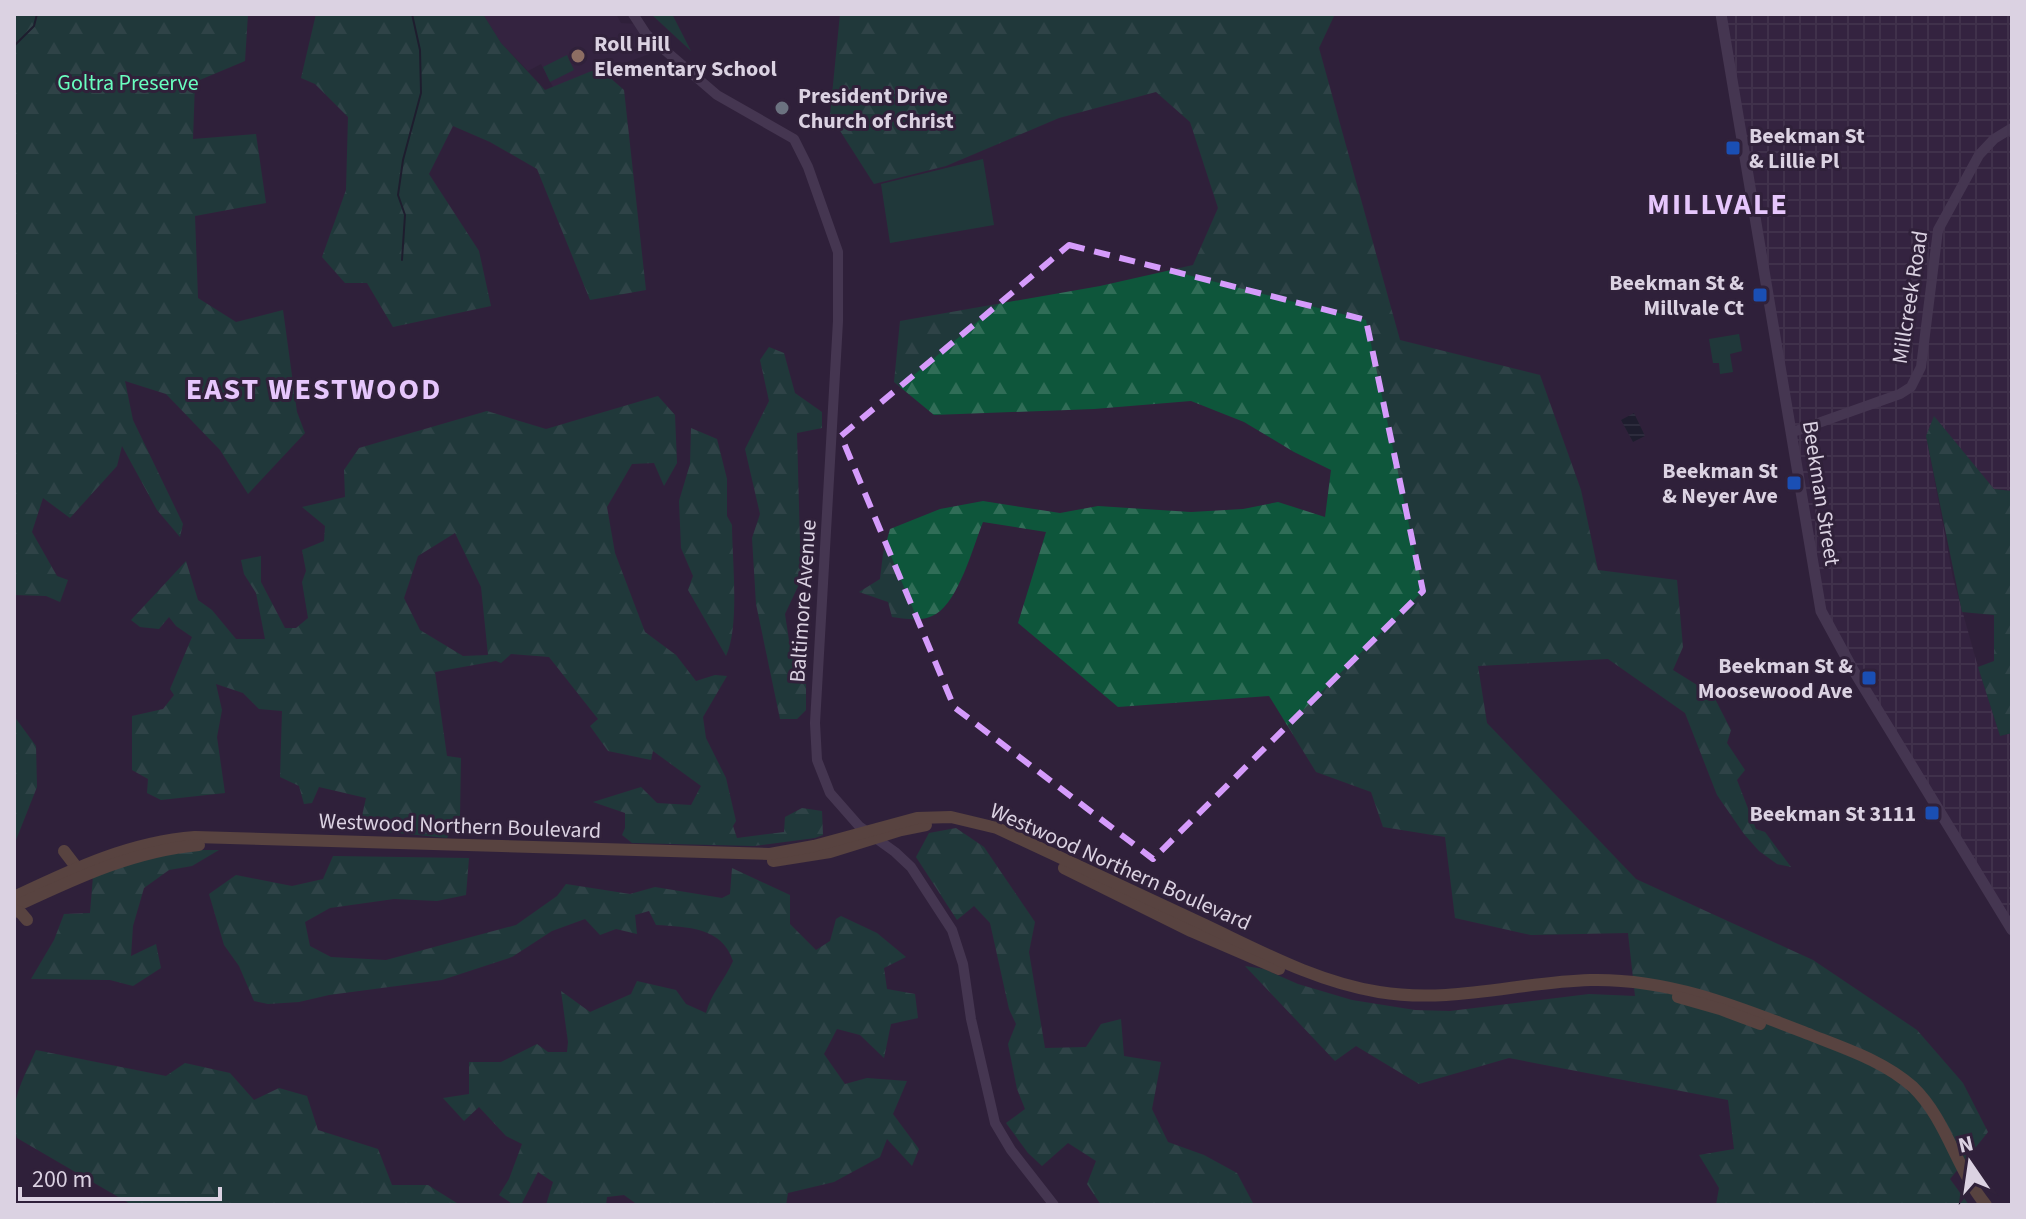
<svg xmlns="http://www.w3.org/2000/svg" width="2026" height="1219" font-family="'Source Sans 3',sans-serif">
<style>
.built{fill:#3a2747}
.industrial{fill:url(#industrial-grid)}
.green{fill:#0e563b}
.forest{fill:url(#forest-firs);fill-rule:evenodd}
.water{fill:url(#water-rules)}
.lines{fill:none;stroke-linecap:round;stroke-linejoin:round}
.stream{stroke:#091a20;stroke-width:2}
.tertiary{stroke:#61516e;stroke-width:10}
.secondary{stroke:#61516e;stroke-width:11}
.primary{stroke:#896d47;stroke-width:12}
.marked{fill:none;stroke:#d59bfb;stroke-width:6;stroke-dasharray:16 10;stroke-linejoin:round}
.education-dot{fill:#8d6e63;stroke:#30213a;stroke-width:3}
.worship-dot{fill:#6b7280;stroke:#30213a;stroke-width:3}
.transit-dot{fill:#1a4fb4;stroke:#30213a;stroke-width:3}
.labels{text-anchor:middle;stroke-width:6;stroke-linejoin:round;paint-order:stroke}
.poi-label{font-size:22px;font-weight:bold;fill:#dbd2e2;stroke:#30213a;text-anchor:end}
.park-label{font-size:22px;fill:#69febf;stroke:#30213a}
.street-label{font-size:22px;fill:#dbd2e2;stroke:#30213a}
.district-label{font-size:30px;font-weight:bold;letter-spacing:2px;fill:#e6c6fc;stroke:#30213a}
</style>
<defs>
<pattern id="industrial-grid" width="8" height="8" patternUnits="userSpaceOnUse" patternTransform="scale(2)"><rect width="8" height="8" fill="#3a2747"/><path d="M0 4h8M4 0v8" fill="none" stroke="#564561"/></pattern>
<pattern id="forest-firs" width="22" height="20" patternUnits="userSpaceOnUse" patternTransform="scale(2)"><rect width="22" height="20" fill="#0e563b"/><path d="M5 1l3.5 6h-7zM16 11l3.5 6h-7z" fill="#306d57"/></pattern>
<pattern id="water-rules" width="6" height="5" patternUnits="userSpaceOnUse" patternTransform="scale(2)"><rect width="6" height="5" fill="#091a20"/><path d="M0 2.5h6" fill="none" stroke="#2c3a40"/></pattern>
</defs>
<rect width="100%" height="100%" fill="#30213a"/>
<!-- built -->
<polygon class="built" points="483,14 616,14 621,23 639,24 663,49 554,89 541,64 528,71 501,43"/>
<!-- industrial -->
<polygon class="industrial" points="1721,14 2012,14 2012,491 1994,489 1934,417 1926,436 1953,578 1978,667 2000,736 2012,733 2012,930 1825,622"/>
<!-- green -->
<g class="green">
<polygon points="567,55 574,70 550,82 543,67"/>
<polygon points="983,159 994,225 890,243 881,184"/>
<polygon points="1739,334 1742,351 1730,354 1733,372 1720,374 1719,363 1713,363 1709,339"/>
</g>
<!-- forest -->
<g class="forest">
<polygon points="14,14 248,14 245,61 195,82 193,139 256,134 266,203 195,216 198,298 236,322 283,310 297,412 305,433 248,494 220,450 166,394 125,381 133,420 183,524 180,537 157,510 122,446 117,466 70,518 43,498 32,532 57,576 68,580 60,602 46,596 14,595"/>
<polygon points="316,14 483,14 501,43 545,90 599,68 624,90 646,290 590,300 537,169 490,142 453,126 429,174 479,251 491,306 393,327 367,283 345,283 322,257 346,190 348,117 315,84 301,78"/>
<polygon points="651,14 672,14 691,51"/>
<path d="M840 14H1335L1319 48 1400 340 1540 375 1581 490 1598 570 1677 580 1683 647 1673 670 1713 695 1731 730 1727 743 1745 770 1737 780 1756 829 1765 832 1791 867 1777 864 1759 851 1744 834 1717 795 1685 713 1608 659 1478 666 1487 723 1636 879 1813 960 1917 1030 1963 1083 1988 1132 1950 1179 1969 1205H1716L1719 1188 1699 1155 1734 1149 1728 1100 1509 1058 1419 1084 1356 1046 1335 1061 1245 966 1264 969 1298 984 1352 1000 1415 1010 1450 1011 1589 994 1635 996 1628 933 1531 935 1455 918 1445 837 1383 827 1371 792 1316 772 1269 696 1118 707 1018 623 1046 532 983 522C973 547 959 600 936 614 923 622 906 619 892 617L888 602 859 592 880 579 883 554 890 529 940 509 983 501 1060 513 1098 506 1191 512 1243 509 1278 502 1325 517 1331 470 1294 452 1244 422 1191 401 1094 409 934 415 894 382 900 321 1100 286 1193 265 1218 208 1190 122 1156 92 1059 118 946 166 874 184 830 115Z"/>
<polygon points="769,347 784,353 795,393 822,412 822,428 797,433 801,580 785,614 791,654 806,676 806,710 797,719 780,719 756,604 752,538 760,514 745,449 769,401 760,360"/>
<path d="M658 396 675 415 677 463 664 486 654 463 632 464 607 507 615 553 645 632 676 655 696 681 715 675 727 676 703 717 706 738 726 778 736 821 733 826 737 838 784 832 785 817 802 808 822 811 823 835 815 838 754 846 632 843 622 835 625 828V813L593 802 641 787 657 803 691 805 701 786 653 751 651 760 608 751 590 726 598 719 549 657 511 654 501 663 496 661 435 672 447 756 461 758 460 815 447 838 359 829 366 798 319 787 312 803 304 804 299 786 280 777 282 711 259 709 243 693 216 684 222 710 217 737 225 793 161 800 147 793 148 779 132 770V716L163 709 174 695 170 689 192 637 176 626 169 617 159 629 140 627 131 620 186 561 198 600 212 610 236 639H265L256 593 244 574 241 560 261 556V582L285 628H296L308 618 302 582 306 571 302 550 324 541 325 526 302 507 345 497 344 470 359 448 487 411 546 429ZM455 533 481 587 488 655 463 656 420 630 404 598 418 556Z"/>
<polygon points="1934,416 1994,489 2012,491 2012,733 2000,736 1978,667 1994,661 1994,615 1962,612 1926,436"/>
<path d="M691 428 717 439 727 479V516L732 525C732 559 740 626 726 656L688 590 693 576 681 548 679 501 690 464Z"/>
<polygon points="14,716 36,746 37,787 14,845"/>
<polygon points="956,828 984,847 1035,922 1029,952 1045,1048 1086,1047 1101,1024 1121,1019 1124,1056 1161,1062 1152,1109 1168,1142 1204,1155 1237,1173 1254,1205 1101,1205 1087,1184 1096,1161 1068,1143 1042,1166 1028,1153 1006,1123 1025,1109 1017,1089 1008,1044 1016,1024 1009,1009 990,923 974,906 957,920 916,857 929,833"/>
<polygon points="194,850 219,850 192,866 169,870 144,888 133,926 131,956 156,944 161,968 133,986 110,980 31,979 54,940 64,914 90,913 93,876 144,857"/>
<path d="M333 856 469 858 466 895 437 901 394 899 330 908 305 922 310 946 331 957 386 960 516 925 557 896 566 884 630 894 655 887 722 898 730 894 732 868 790 895V924L816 950 830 941 836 919 841 916 877 933 906 957 884 968 887 989 915 994 918 1018 891 1024 884 1058 860 1035 837 1029 824 1054 845 1084 867 1078 907 1081 893 1114 919 1149 912 1166 887 1139 880 1157 834 1182 788 1193 786 1205H638L624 1195 607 1197 606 1205H546L553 1182 538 1172 522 1203 514 1205 499 1195 509 1179 522 1144 506 1136 479 1107 464 1121 443 1098 469 1094V1062H501L537 1044 548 1052H567L568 1042 561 991 590 1012 631 994 637 981 676 990 686 1004 706 1013C711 993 725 980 733 961 722 927 688 927 656 925L649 911 635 915 637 934 616 929 600 935 585 919 552 931 512 957 442 980 329 995 299 1002 268 1004 254 1001 239 966 224 945 209 894 236 875 292 886 323 879Z"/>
<path d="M36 1050 166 1076 185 1063 230 1073 254 1100 279 1088 307 1096 318 1130 378 1149 392 1185H428L460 1205H132L17 1138C7 1106 23 1079 36 1050Z"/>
</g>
<!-- water -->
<polygon class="water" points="1634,413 1645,436 1633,442 1621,420"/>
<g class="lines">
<!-- stream -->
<g class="stream">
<polyline points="14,46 34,26 37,14"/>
<polyline points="402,260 405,215 398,195 403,160 421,93 420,50 412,14"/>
</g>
<!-- tertiary -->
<g class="tertiary">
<polyline points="633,14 646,34 717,95 794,139 808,167 838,252 838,321 815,723 817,760 830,793 859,826 895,852 911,867 952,930 963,964 971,1019 995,1123 1011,1150 1054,1205"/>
<polyline points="1793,432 1900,394 1911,387 1921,367 1938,230 1979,155 1994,139 2012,128"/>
</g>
<!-- secondary -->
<polyline class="secondary" points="1721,14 1821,611 1852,668 2012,930"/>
<!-- primary -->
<g class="primary">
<polyline points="64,851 77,868"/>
<polyline points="773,861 830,852 901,830 926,825"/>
<polyline points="1064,868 1191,931 1279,969"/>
<path d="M14 897C73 869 129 842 195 837L770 854 814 846 917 818 951 817 997 828C1066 860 1136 893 1205 925 1262 952 1317 982 1379 992 1451 1004 1519 982 1590 980 1669 978 1739 1007 1811 1035 1846 1049 1884 1061 1913 1087 1947 1120 1956 1169 1986 1205"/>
<path d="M14 907C74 879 132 851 199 845"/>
<polyline points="14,910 21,913 27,920"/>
<polyline points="1678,997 1720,1009 1760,1024"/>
</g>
</g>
<!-- marked area -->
<path d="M0 0H2026V1219H0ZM1069 245 1366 320 1423 591 1153 859 954 707 841 436Z" fill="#30213a" fill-opacity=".55" fill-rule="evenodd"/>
<path class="marked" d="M1069 245 1366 320 1423 591 1153 859 954 707 841 436Z"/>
<!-- markers -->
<circle class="education-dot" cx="578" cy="56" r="8"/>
<circle class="worship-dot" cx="782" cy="108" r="8"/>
<g class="transit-dot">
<rect x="1725" y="140" width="16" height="16" rx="4"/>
<rect x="1752" y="287" width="16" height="16" rx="4"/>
<rect x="1786" y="475" width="16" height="16" rx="4"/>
<rect x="1861" y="670" width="16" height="16" rx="4"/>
<rect x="1924" y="805" width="16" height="16" rx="4"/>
</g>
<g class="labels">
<!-- poi labels -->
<g class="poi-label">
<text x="594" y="51" text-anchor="start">Roll Hill<tspan x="594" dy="25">Elementary School</tspan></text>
<text x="798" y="103" text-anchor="start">President Drive<tspan x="798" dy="25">Church of Christ</tspan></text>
<text x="1749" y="143" text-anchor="start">Beekman St<tspan x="1749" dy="25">&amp; Lillie Pl</tspan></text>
<text x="1744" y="290">Beekman St &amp;<tspan x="1744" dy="25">Millvale Ct</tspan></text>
<text x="1778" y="478">Beekman St<tspan x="1778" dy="25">&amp; Neyer Ave</tspan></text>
<text x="1853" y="673">Beekman St &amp;<tspan x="1853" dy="25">Moosewood Ave</tspan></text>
<text x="1916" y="821">Beekman St 3111</text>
</g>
<!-- park labels -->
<g class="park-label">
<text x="128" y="90">Goltra Preserve</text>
</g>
<!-- street labels -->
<g class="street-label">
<text transform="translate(1909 297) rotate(-81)" y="8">Millcreek Road</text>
<text transform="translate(1822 493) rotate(81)" y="8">Beekman Street</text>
<text transform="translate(802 601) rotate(-86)" y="8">Baltimore Avenue</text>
<text transform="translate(460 825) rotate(2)" y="8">Westwood Northern Boulevard</text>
<text transform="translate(1121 866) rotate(24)" y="8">Westwood Northern Boulevard</text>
</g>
<!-- district labels -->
<g class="district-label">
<text x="1718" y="214">MILLVALE</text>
<text x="314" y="399">EAST WESTWOOD</text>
</g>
</g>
<!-- border -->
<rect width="2026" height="1219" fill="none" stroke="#dbd2e2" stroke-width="32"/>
<!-- north arrow -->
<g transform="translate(1970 1163) rotate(347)" stroke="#30213a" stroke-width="6" paint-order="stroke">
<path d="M0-6L14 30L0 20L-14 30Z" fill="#dbd2e2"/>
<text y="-12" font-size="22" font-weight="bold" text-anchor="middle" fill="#dbd2e2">N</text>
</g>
<!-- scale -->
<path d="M20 1187v12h200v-12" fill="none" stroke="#dbd2e2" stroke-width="4"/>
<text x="32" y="1187" font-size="24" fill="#dbd2e2" stroke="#30213a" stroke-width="6" paint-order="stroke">200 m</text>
</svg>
